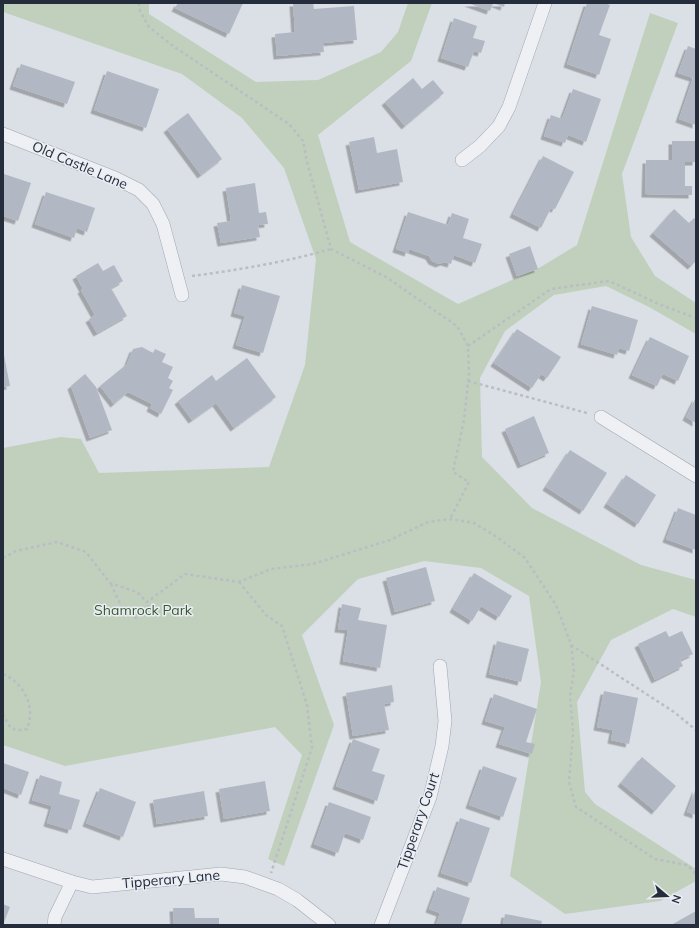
<svg xmlns="http://www.w3.org/2000/svg" width="699" height="928" font-family="Mulish,sans-serif">
<style>
.green{fill:#c1d0bc}
.building{fill:#b2b8c3;filter:url(#shadow)}
.lines{fill:none;stroke-linecap:round;stroke-linejoin:round}
.street-casing{stroke:#a1a6b0;stroke-width:14}
.path{stroke:#babdc4;stroke-width:2.5;stroke-dasharray:3 3;stroke-linecap:butt}
.street{stroke:#eef0f4;stroke-width:13}
.labels{text-anchor:middle;stroke-width:3;stroke-linejoin:round;paint-order:stroke}
.street-label{font-size:14px;fill:#252d3c;stroke:#eaeef4}
.park-label{font-size:14px;fill:#385832;stroke:#eaeef4}
</style>
<defs>
<filter id="shadow"><feDropShadow dx="-3.5" dy="3.5" stdDeviation="0" flood-color="#0004"/></filter>
</defs>
<rect width="100%" height="100%" fill="#dbdfe6"/>
<!-- green -->
<polygon class="green" points="3,3 149,3 149,14 256,82 318,80 381,52 398,32 408,3 432,3 411,61 318,135 350,242 458,304 539,268 577,245 650,13 678,23 622,174 631,237 655,276 696,303 696,334 649,307 606,286 554,295 505,331 480,378 482,457 532,508 641,565 696,580 696,617 673,609 611,640 577,702 585,792 595,804 696,869 696,881 660,901 565,914 510,876 541,682 529,596 481,568 424,561 358,579 302,635 334,725 284,866 268,859 302,755 275,727 65,766 3,745 3,448 61,437 81,439 99,473 269,467 305,365 316,259 284,168 242,118 182,74 3,12"/>
<!-- building -->
<g class="building">
<polygon points="178,3 243,3 229,34 175,8"/>
<polygon points="293,3 313,3 314,9 354,6 357,40 323,43 324,52 277,56 275,34 295,32"/>
<polygon points="468,3 505,3 504,7 493,3 490,11"/>
<polygon points="587,3 604,3 610,5 599,35 611,39 599,75 567,64"/>
<polygon points="454,18 477,26 473,38 485,41 481,53 474,51 468,67 441,58"/>
<polygon points="688,46 696,49 696,125 679,119 693,78 678,73"/>
<polygon points="21,64 75,82 67,104 13,86"/>
<polygon points="107,71 159,89 146,128 94,110"/>
<polygon points="413,78 422,89 433,80 444,93 405,126 385,102"/>
<polygon points="573,89 601,99 586,142 568,135 565,143 544,136 551,115 562,119"/>
<polygon points="188,113 222,159 201,175 167,129"/>
<polygon points="374,137 377,153 397,149 403,182 359,190 349,142"/>
<polygon points="672,141 696,141 696,162 685,162 685,186 692,186 692,195 645,194 646,160 672,160"/>
<polygon points="543,156 574,172 555,209 551,208 541,228 513,214"/>
<polygon points="4,174 31,183 18,221 3,216"/>
<polygon points="255,183 259,213 266,212 268,224 258,225 260,237 221,243 217,223 231,221 226,188"/>
<polygon points="46,192 95,208 87,232 77,228 74,238 35,224"/>
<polygon points="674,209 689,223 694,218 696,220 696,261 691,266 653,233"/>
<polygon points="408,212 448,225 452,213 469,219 463,238 482,244 475,263 454,255 451,264 444,262 439,264 432,261 429,256 409,249 408,253 396,249"/>
<polygon points="530,246 538,269 517,276 509,254"/>
<polygon points="98,263 103,271 114,265 123,281 111,288 127,316 97,333 89,319 95,315 81,290 83,289 76,276"/>
<polygon points="242,285 280,296 263,353 236,345 245,316 234,313"/>
<polygon points="592,306 638,320 629,351 619,348 617,355 581,344"/>
<polygon points="517,329 561,357 547,378 541,374 532,388 494,363"/>
<polygon points="650,337 689,356 678,381 663,374 657,386 632,375"/>
<polygon points="142,347 153,353 155,349 166,354 162,362 173,367 168,378 173,381 169,388 173,390 161,414 150,408 152,404 128,392 114,404 100,386 127,364 133,349"/>
<polygon points="3,350 10,386 3,387"/>
<polygon points="247,358 276,397 234,428 216,403 192,420 178,401 212,375 216,381"/>
<polygon points="85,374 96,387 112,430 90,438 71,386"/>
<polygon points="696,397 696,423 686,417"/>
<polygon points="534,416 549,453 521,465 505,429"/>
<polygon points="570,450 607,473 583,511 546,487"/>
<polygon points="626,475 656,495 638,524 607,504"/>
<polygon points="678,508 696,515 696,550 666,539"/>
<polygon points="426,567 435,601 395,612 386,578"/>
<polygon points="474,573 512,596 499,617 481,606 472,621 453,609"/>
<polygon points="342,604 361,608 358,620 387,625 380,668 343,661 348,630 338,629"/>
<polygon points="666,631 669,637 682,631 693,654 680,660 683,666 655,680 638,644"/>
<polygon points="497,641 529,649 521,682 489,674"/>
<polygon points="392,685 394,702 384,704 389,730 353,736 346,693"/>
<polygon points="604,691 638,698 629,744 611,740 613,730 597,727"/>
<polygon points="494,694 537,709 526,742 535,744 532,754 499,744 505,727 485,721"/>
<polygon points="353,739 380,749 372,771 385,775 377,801 336,786"/>
<polygon points="642,757 676,786 655,811 621,783"/>
<polygon points="3,763 29,772 21,795 3,788"/>
<polygon points="483,766 517,778 503,817 469,805"/>
<polygon points="40,775 62,782 59,794 80,800 71,830 47,823 52,806 32,800"/>
<polygon points="265,781 270,811 224,819 219,789"/>
<polygon points="100,788 136,802 123,837 86,823"/>
<polygon points="696,788 696,815 687,812"/>
<polygon points="204,791 208,816 157,824 153,800"/>
<polygon points="329,802 371,817 363,840 345,833 338,853 314,844"/>
<polygon points="460,818 490,828 471,883 441,873"/>
<polygon points="437,887 470,898 461,925 436,925 440,913 429,909"/>
<polygon points="3,904 10,907 3,925"/>
<polygon points="173,908 194,908 195,918 219,918 219,925 174,925"/>
<polygon points="696,911 696,925 671,925"/>
<polygon points="505,914 542,921 541,925 503,925"/>
</g>
<g class="lines">
<!-- street casing -->
<g class="street-casing">
<g id="street">
<polyline points="3,134 115,178 139,190 153,204 163,224 182,295"/>
<polyline points="462,160 480,146 499,126 509,107 545,3"/>
<polyline points="601,417 696,476"/>
<polyline points="3,859 72,882 92,887 221,874 245,877 278,889 297,900 329,925"/>
<polyline points="54,925 55,917 72,882"/>
<polyline points="381,925 430,797 442,746 445,721 440,666"/>
</g>
</g>
<!-- path -->
<g class="path">
<polyline points="139,3 140,11 149,27 173,46 289,124 303,141 307,162 331,249 386,277 457,326 468,346 469,374 464,420 453,472 469,482 450,519"/>
<path d="M192 276C238 270 286 262 331 249"/>
<polyline points="468,346 551,289 609,281 661,305 696,318"/>
<polyline points="468,381 587,413"/>
<polyline points="3,558 16,551 57,542 86,552 110,583 137,592 147,602 185,574 239,582 271,569 313,564 390,540 428,522 450,519 474,523 497,537 525,558 556,605 571,644 574,671 570,696 573,732 569,782 576,807 655,859 687,865 696,874"/>
<polyline points="239,582 266,615 282,626 307,705 312,748 271,873"/>
<polyline points="111,584 121,606 126,613 136,618 143,615 148,608 147,602"/>
<polyline points="571,645 674,712 696,730"/>
<path d="M3 674C24 683 36 707 27 729 11 733 9 726 3 714"/>
</g>
<!-- street -->
<use href="#street" class="street"/>
</g>
<g class="labels">
<!-- street labels -->
<g class="street-label">
<text transform="translate(80 165) rotate(23)" y="5">Old Castle Lane</text>
<text transform="translate(418 821) rotate(-71)" y="5">Tipperary Court</text>
<text transform="translate(171 879) rotate(-5)" y="5">Tipperary Lane</text>
</g>
<!-- park labels -->
<g class="park-label">
<text x="143" y="615">Shamrock Park</text>
</g>
</g>
<!-- border -->
<rect width="699" height="928" fill="none" stroke="#252d3c" stroke-width="8"/>
<!-- north arrow -->
<g transform="translate(667 896) rotate(109)" stroke="#eaeef4" stroke-width="3" paint-order="stroke">
<path d="M0-3L7 15L0 10L-7 15Z" fill="#252d3c"/>
<text y="-6" font-size="11" font-weight="bold" text-anchor="middle" fill="#252d3c">N</text>
</g>
</svg>
